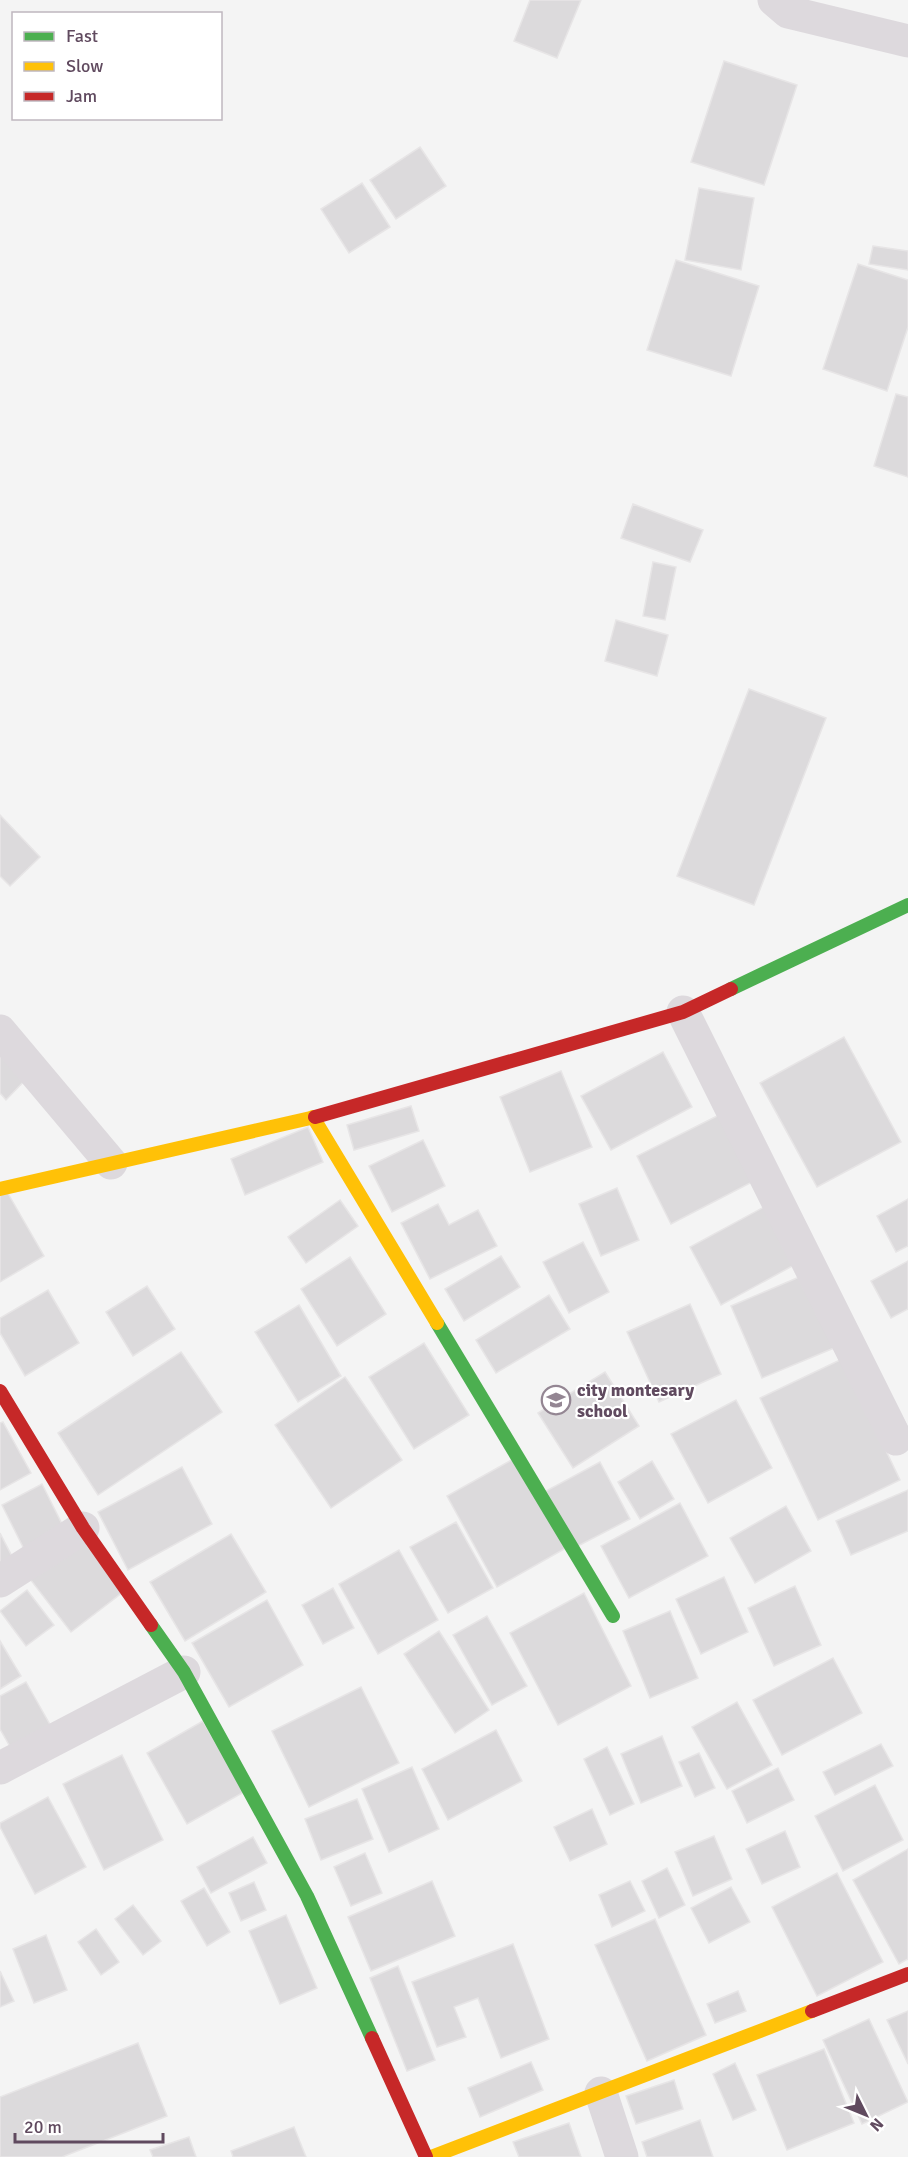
<svg xmlns="http://www.w3.org/2000/svg" width="908" height="2157" font-family="Signika,sans-serif">
<style>
.building{fill:#dcdadc;stroke:#e7e5e6;stroke-width:1.5}
.lines{fill:none;stroke-linecap:round;stroke-linejoin:round}
.street{stroke:#ddd9dd;stroke-width:33}
.fast{stroke:#4caf50;stroke-width:14}
.slow{stroke:#ffc107;stroke-width:14}
.jam{stroke:#c62828;stroke-width:14}
.labels{text-anchor:middle;stroke-width:4.5;stroke-linejoin:round;paint-order:stroke}
.poi-label{font-size:18px;font-weight:bold;fill:#604a5f;stroke:#fff;text-anchor:start}
</style>
<rect width="100%" height="100%" fill="#f4f4f4"/>
<!-- building -->
<g class="building">
<polygon points="530,0 581,0 557,58 514,41"/>
<polygon points="724,61 797,85 764,185 691,162"/>
<polygon points="420,147 446,186 396,219 370,180"/>
<polygon points="362,183 390,227 349,253 321,209"/>
<polygon points="699,188 754,198 741,270 685,260"/>
<polygon points="873,246 908,251 908,270 869,264"/>
<polygon points="676,260 759,286 731,376 647,350"/>
<polygon points="858,264 908,280 908,327 887,391 823,369"/>
<polygon points="896,394 908,397 908,477 874,466"/>
<polygon points="633,504 703,530 690,562 621,538"/>
<polygon points="653,562 676,567 665,620 643,616"/>
<polygon points="616,620 668,635 657,676 605,661"/>
<polygon points="749,689 826,718 754,905 677,876"/>
<polygon points="0,815 40,857 10,886 0,876"/>
<polygon points="844,1037 901,1142 817,1187 760,1083"/>
<polygon points="0,1046 30,1075 6,1100 0,1093"/>
<polygon points="663,1052 692,1107 611,1150 581,1096"/>
<polygon points="561,1071 592,1147 530,1172 500,1097"/>
<polygon points="411,1106 419,1131 354,1150 347,1125"/>
<polygon points="723,1113 756,1180 671,1224 637,1156"/>
<polygon points="308,1127 323,1162 245,1195 231,1159"/>
<polygon points="423,1140 445,1186 392,1212 369,1166"/>
<polygon points="617,1188 639,1240 601,1256 579,1204"/>
<polygon points="6,1190 44,1256 0,1282 0,1193"/>
<polygon points="908,1199 908,1246 896,1252 877,1216"/>
<polygon points="340,1200 358,1226 306,1263 288,1237"/>
<polygon points="438,1204 449,1225 478,1210 497,1246 430,1279 401,1223"/>
<polygon points="764,1207 796,1264 721,1305 690,1247"/>
<polygon points="583,1242 609,1292 569,1313 543,1262"/>
<polygon points="501,1256 520,1287 464,1321 445,1289"/>
<polygon points="350,1257 386,1314 337,1346 301,1289"/>
<polygon points="908,1261 908,1309 891,1318 871,1281"/>
<polygon points="804,1275 834,1348 762,1378 731,1306"/>
<polygon points="147,1286 175,1329 133,1356 106,1312"/>
<polygon points="48,1290 79,1343 25,1376 0,1333 0,1318"/>
<polygon points="549,1295 570,1329 496,1373 476,1340"/>
<polygon points="690,1304 721,1374 659,1402 627,1332"/>
<polygon points="299,1305 341,1376 298,1402 255,1332"/>
<polygon points="424,1343 469,1415 414,1449 369,1377"/>
<polygon points="181,1352 222,1412 98,1495 58,1433"/>
<polygon points="842,1359 900,1480 818,1520 760,1398"/>
<polygon points="605,1372 639,1426 573,1468 538,1413"/>
<polygon points="345,1377 402,1460 331,1508 275,1425"/>
<polygon points="736,1400 772,1468 708,1503 671,1434"/>
<polygon points="3,1422 31,1473 0,1490 0,1423"/>
<polygon points="515,1458 566,1548 497,1587 447,1496"/>
<polygon points="652,1461 674,1499 640,1519 618,1482"/>
<polygon points="600,1462 630,1519 576,1547 546,1491"/>
<polygon points="182,1467 212,1524 128,1570 98,1512"/>
<polygon points="42,1484 65,1530 25,1551 2,1505"/>
<polygon points="908,1490 908,1531 851,1555 836,1521"/>
<polygon points="680,1503 708,1556 629,1598 601,1546"/>
<polygon points="786,1506 811,1551 755,1583 730,1538"/>
<polygon points="456,1522 493,1588 448,1613 410,1547"/>
<polygon points="0,1533 16,1564 0,1573"/>
<polygon points="231,1534 266,1592 185,1641 150,1582"/>
<polygon points="82,1539 123,1592 71,1632 30,1579"/>
<polygon points="399,1550 438,1620 378,1654 339,1584"/>
<polygon points="724,1577 748,1632 701,1654 676,1599"/>
<polygon points="795,1586 821,1645 774,1666 748,1608"/>
<polygon points="333,1588 354,1628 323,1644 302,1605"/>
<polygon points="27,1590 54,1625 26,1646 0,1611"/>
<polygon points="584,1593 631,1686 558,1725 510,1633"/>
<polygon points="267,1600 303,1665 229,1707 192,1643"/>
<polygon points="670,1611 698,1678 650,1698 623,1631"/>
<polygon points="487,1616 527,1686 492,1705 453,1635"/>
<polygon points="439,1631 489,1710 455,1733 404,1654"/>
<polygon points="0,1641 21,1676 0,1689"/>
<polygon points="833,1658 862,1713 782,1755 753,1700"/>
<polygon points="26,1682 57,1737 17,1759 0,1729 0,1696"/>
<polygon points="361,1687 399,1763 309,1807 272,1731"/>
<polygon points="737,1702 772,1765 727,1789 692,1727"/>
<polygon points="203,1721 244,1792 187,1824 147,1753"/>
<polygon points="496,1730 522,1781 448,1820 422,1769"/>
<polygon points="662,1736 682,1786 641,1803 621,1754"/>
<polygon points="881,1744 893,1766 835,1795 823,1772"/>
<polygon points="607,1747 634,1804 610,1815 584,1759"/>
<polygon points="699,1753 715,1788 695,1797 679,1762"/>
<polygon points="122,1755 163,1840 104,1870 63,1784"/>
<polygon points="412,1767 439,1829 389,1852 362,1789"/>
<polygon points="778,1768 794,1800 747,1823 732,1791"/>
<polygon points="875,1785 903,1840 843,1871 815,1816"/>
<polygon points="48,1797 86,1867 35,1894 0,1827 0,1823"/>
<polygon points="357,1799 373,1839 321,1860 305,1819"/>
<polygon points="592,1809 607,1844 570,1861 554,1827"/>
<polygon points="785,1831 800,1867 762,1884 746,1849"/>
<polygon points="714,1836 732,1879 693,1896 675,1852"/>
<polygon points="253,1837 267,1863 211,1893 197,1867"/>
<polygon points="908,1849 908,1959 899,1964 853,1880"/>
<polygon points="365,1853 382,1893 351,1906 334,1867"/>
<polygon points="667,1868 685,1905 659,1918 642,1881"/>
<polygon points="837,1873 883,1962 817,1996 772,1907"/>
<polygon points="432,1881 455,1936 371,1971 348,1917"/>
<polygon points="630,1881 645,1911 612,1927 599,1895"/>
<polygon points="254,1882 266,1910 241,1921 229,1893"/>
<polygon points="731,1887 750,1922 709,1943 691,1908"/>
<polygon points="204,1888 230,1932 207,1946 181,1901"/>
<polygon points="133,1905 161,1941 143,1955 115,1919"/>
<polygon points="286,1915 317,1988 280,2004 249,1931"/>
<polygon points="655,1919 706,2035 647,2061 595,1945"/>
<polygon points="96,1929 119,1962 101,1975 78,1942"/>
<polygon points="46,1935 67,1990 34,2003 13,1949"/>
<polygon points="513,1944 549,2039 501,2058 478,1998 454,2007 466,2037 437,2047 412,1982"/>
<polygon points="398,1966 435,2060 407,2071 370,1978"/>
<polygon points="0,1971 14,2001 0,2007"/>
<polygon points="738,1991 746,2011 715,2023 707,2004"/>
<polygon points="908,2011 908,2064 887,2020"/>
<polygon points="869,2019 908,2102 862,2124 823,2040"/>
<polygon points="138,2043 167,2116 62,2157 0,2157 0,2097"/>
<polygon points="824,2049 854,2123 787,2150 757,2075"/>
<polygon points="531,2062 543,2090 480,2117 468,2088"/>
<polygon points="735,2063 756,2110 733,2120 713,2074"/>
<polygon points="674,2080 683,2109 636,2124 626,2096"/>
<polygon points="700,2120 713,2157 647,2157 642,2142"/>
<polygon points="569,2123 581,2157 519,2157 513,2142"/>
<polygon points="294,2127 306,2157 233,2157 231,2151"/>
<polygon points="189,2137 196,2157 153,2157 150,2150"/>
</g>
<g class="lines">
<!-- street -->
<g class="street">
<polyline points="774,0 788,12 908,41"/>
<polyline points="683,1012 896,1439"/>
<polyline points="0,1031 111,1163"/>
<polyline points="0,1581 83,1528"/>
<polyline points="0,1768 184,1672"/>
<polyline points="601,2093 622,2157"/>
</g>
<!-- fast -->
<g class="fast">
<polyline points="731,989 908,905"/>
<polyline points="437,1323 613,1616"/>
<polyline points="151,1625 184,1672 307,1896 372,2038"/>
</g>
<!-- slow -->
<g class="slow">
<polyline points="313,1117 437,1323"/>
<polyline points="0,1189 315,1117"/>
<polyline points="431,2157 812,2011"/>
</g>
<!-- jam -->
<g class="jam">
<polyline points="315,1117 683,1012 731,989"/>
<polyline points="0,1391 83,1528 151,1625"/>
<polyline points="812,2011 908,1974"/>
<polyline points="372,2038 426,2157"/>
</g>
</g>
<!-- icons -->
<defs>
<g id="school-ring" transform="scale(1.5)"><circle r="9.5" fill="#fff" stroke="#948693" stroke-width="1.5"/><path d="M0-5L7-2L0 1L-7-2ZM-4 1L0 2.5L4 1V4Q0 6-4 4Z" fill="#948693"/></g>
</defs>
<g fill-rule="evenodd">
<use href="#school-ring" x="556" y="1400"/>
</g>
<g class="labels">
<!-- poi labels -->
<g class="poi-label">
<text x="577" y="1396">city montesary<tspan x="577" dy="21">school</tspan></text>
</g>
</g>
<!-- legend -->
<rect x="12" y="12" width="210" height="108" fill="#ffffff" stroke="#bfb7bf" stroke-width="1.5"/>
<rect x="24" y="32" width="30" height="9" fill="#4caf50" stroke="#bfb7bf" stroke-width="1.5"/>
<text x="66" y="42" font-size="18" fill="#604a5f">Fast</text>
<rect x="24" y="62" width="30" height="9" fill="#ffc107" stroke="#bfb7bf" stroke-width="1.5"/>
<text x="66" y="72" font-size="18" fill="#604a5f">Slow</text>
<rect x="24" y="92" width="30" height="9" fill="#c62828" stroke="#bfb7bf" stroke-width="1.5"/>
<text x="66" y="102" font-size="18" fill="#604a5f">Jam</text>
<!-- north arrow -->
<g transform="translate(866 2115) rotate(133)" stroke="#ffffff" stroke-width="4.5" paint-order="stroke">
<path d="M0-4.5L10 22L0 15L-10 22Z" fill="#604a5f"/>
<text y="-9" font-size="16" font-weight="bold" text-anchor="middle" fill="#604a5f">N</text>
</g>
<!-- scale -->
<path d="M15 2133v9h148v-9" fill="none" stroke="#604a5f" stroke-width="3"/>
<text x="24" y="2133" font-size="18" fill="#604a5f" stroke="#ffffff" stroke-width="4.5" paint-order="stroke">20 m</text>
</svg>
